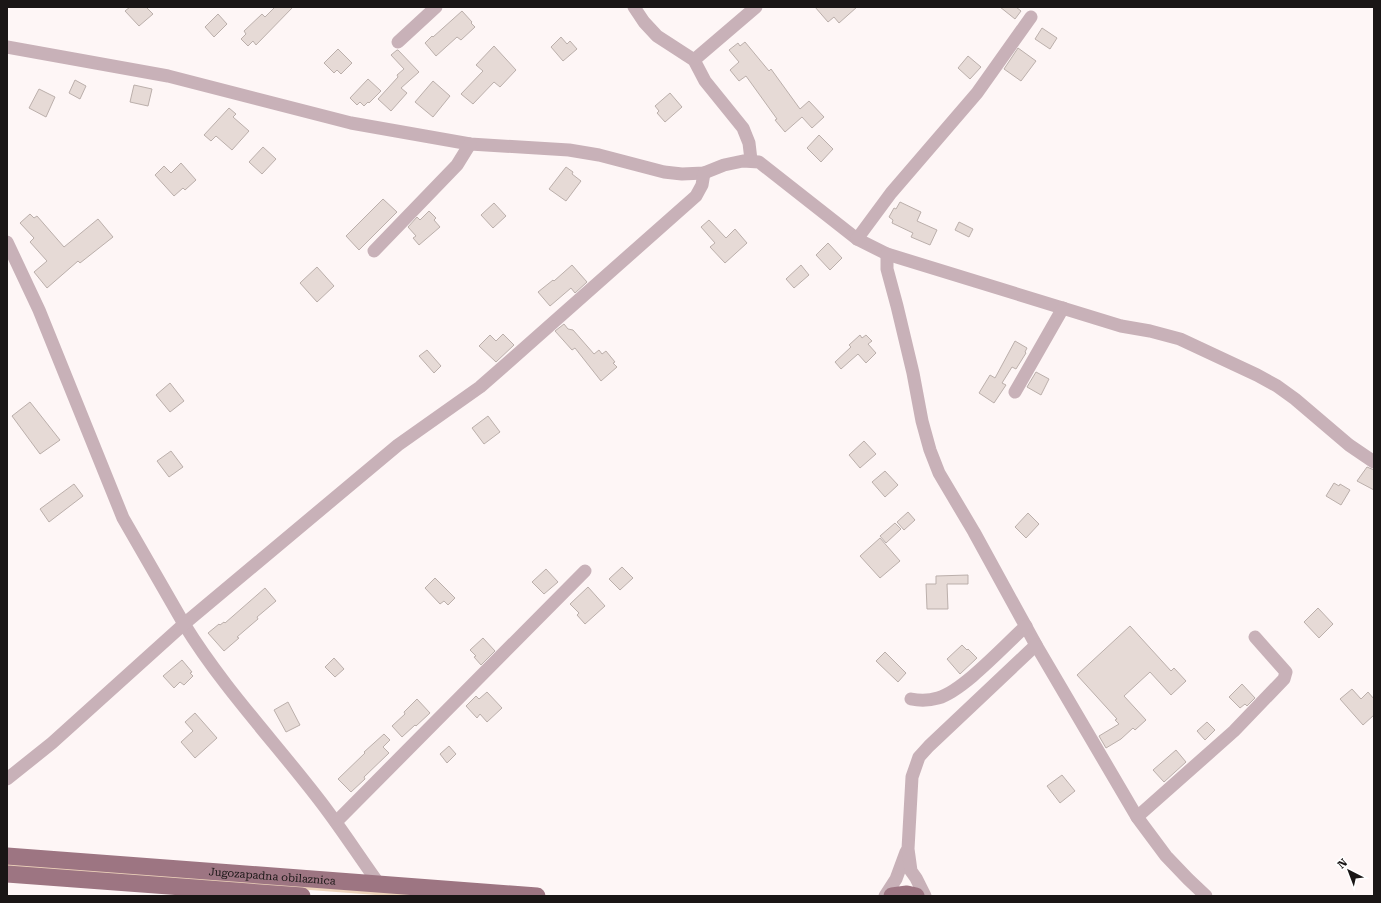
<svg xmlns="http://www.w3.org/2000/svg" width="1381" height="903" font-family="'Roboto Serif',serif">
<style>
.green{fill:#eed3bb}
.building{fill:#e6dad6;stroke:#bbafab}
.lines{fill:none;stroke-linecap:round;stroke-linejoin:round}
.minor{stroke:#c8b1b8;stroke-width:13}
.major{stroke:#9d7582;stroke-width:17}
.labels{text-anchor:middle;stroke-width:4;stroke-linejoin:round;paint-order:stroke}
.street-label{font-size:11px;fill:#1a1616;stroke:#fff}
</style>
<rect width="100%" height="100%" fill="#fef6f6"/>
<!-- green -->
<polygon class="green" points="7,862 466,896 389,896 7,867"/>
<!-- building -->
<g class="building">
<polygon points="130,7 146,7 153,14 139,26 125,11"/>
<polygon points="275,7 293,7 256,45 253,41 248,46 241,39 246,34 244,31 262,14 265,17"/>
<polygon points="815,7 857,7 839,23 834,17 828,22"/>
<polygon points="1000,7 1016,7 1021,11 1015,19"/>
<polygon points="462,11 472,22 471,23 475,27 461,40 457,37 436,56 425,43 432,36 433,37"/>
<polygon points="218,14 227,24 214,37 205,27"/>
<polygon points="1042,28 1057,38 1050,49 1035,39"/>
<polygon points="561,37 567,44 570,41 577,49 563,61 551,47"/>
<polygon points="745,42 769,71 771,69 800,109 809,101 824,117 812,128 802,117 785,132 775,120 777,119 746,76 739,81 730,70 739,62 729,50 738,43 740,46"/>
<polygon points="494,46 516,70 500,87 494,82 473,104 461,94 483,71 476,65"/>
<polygon points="1018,48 1036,61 1021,81 1004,69"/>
<polygon points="338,49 352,63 341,74 337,70 334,73 324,63"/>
<polygon points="397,50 398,50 419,72 401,88 407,93 391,111 378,99 398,77 397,75 404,69 391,55"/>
<polygon points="968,56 981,67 970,79 958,68"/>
<polygon points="368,79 381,91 369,103 368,102 364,106 360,102 357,105 350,98"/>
<polygon points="75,80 86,86 80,99 69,93"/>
<polygon points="433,81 450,96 433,117 415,102"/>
<polygon points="134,85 152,89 148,106 130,102"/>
<polygon points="39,89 55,97 46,117 29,108"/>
<polygon points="670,93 682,107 665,122 657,113 659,111 655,106"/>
<polygon points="229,108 236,114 233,117 249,131 232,150 216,136 211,141 204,135"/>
<polygon points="819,135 833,149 821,162 807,148"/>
<polygon points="263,147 276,159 262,174 249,162"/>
<polygon points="181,163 196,180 185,190 183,188 174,196 155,175 164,166 171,173"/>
<polygon points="566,167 573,172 572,174 581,181 566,201 549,189"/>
<polygon points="383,199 397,212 359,250 346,236"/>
<polygon points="900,202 921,212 917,221 937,230 930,245 911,237 913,233 892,223 893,220 889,217 894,208 896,209"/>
<polygon points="494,203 506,216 493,228 481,215"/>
<polygon points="429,211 436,218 434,220 440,227 419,245 413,238 416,236 408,227 417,217 420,220"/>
<polygon points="30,214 34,218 37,216 64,247 98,219 113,237 80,263 78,261 47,288 34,272 47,261 30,242 34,238 20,223"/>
<polygon points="709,220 726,238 735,229 747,243 725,263 710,247 715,243 701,227"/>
<polygon points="959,222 973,229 969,237 955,230"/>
<polygon points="828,243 842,258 830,270 816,255"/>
<polygon points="572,265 587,282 575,293 571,288 550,306 538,292 553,280 554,281"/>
<polygon points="801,265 809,275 794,288 786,279"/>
<polygon points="317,267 334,286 317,302 300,283"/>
<polygon points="564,324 568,329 573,330 594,354 599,350 602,354 606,351 615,362 613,363 617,367 601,381 575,348 572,350 555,331"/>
<polygon points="503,334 514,345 496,362 479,346 490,335 496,341"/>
<polygon points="860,335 862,338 866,335 872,341 868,344 876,353 866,363 858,354 841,369 835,362 851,347 849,345"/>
<polygon points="1015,341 1027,348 1025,352 1026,353 1016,369 1012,367 1002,383 1006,385 994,403 979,393 990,375 995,378"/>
<polygon points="427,350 441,366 434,373 419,356"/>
<polygon points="1036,372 1049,379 1041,395 1027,387"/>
<polygon points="170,383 184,401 170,412 156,395"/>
<polygon points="30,402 60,440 40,454 12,416"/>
<polygon points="488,416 500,432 484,444 472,428"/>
<polygon points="864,441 876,454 860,468 849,455"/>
<polygon points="171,451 183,467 169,477 157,461"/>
<polygon points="1367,467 1374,470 1374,490 1357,481"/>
<polygon points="885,471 898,485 885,497 872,482"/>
<polygon points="1334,483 1339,486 1340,484 1350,490 1341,505 1326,496"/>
<polygon points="74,484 83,496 49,522 40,509"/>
<polygon points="908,512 915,520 904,530 897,522"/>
<polygon points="1028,513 1039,524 1026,538 1015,527"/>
<polygon points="895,523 901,529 886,543 880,536"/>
<polygon points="880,538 900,561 880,578 860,556"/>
<polygon points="622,567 633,578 620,590 609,579"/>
<polygon points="546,569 558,582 544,594 532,582"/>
<polygon points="968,575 968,584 947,584 948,609 927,609 926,584 936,584 936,576"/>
<polygon points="435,578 455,598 448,605 444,601 440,604 425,588"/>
<polygon points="588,587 605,606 585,624 577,615 579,613 570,604"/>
<polygon points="265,588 276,601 257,617 258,619 237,637 239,638 224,651 208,633 219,624 220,625 224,622 225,623"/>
<polygon points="1318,608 1333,624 1319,638 1304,622"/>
<polygon points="1130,626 1171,671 1174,668 1186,681 1171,695 1150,672 1124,696 1146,720 1135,730 1133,728 1121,739 1106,748 1099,736 1119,724 1115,720 1117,719 1077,675"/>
<polygon points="483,638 495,651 481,665 474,657 476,656 470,650"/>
<polygon points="962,645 967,650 968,649 977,658 960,674 947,659"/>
<polygon points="885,652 906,673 898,682 876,661"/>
<polygon points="334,658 344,669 335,677 325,667"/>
<polygon points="182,660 192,672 190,673 193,676 184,685 180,682 174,688 163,676"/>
<polygon points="1242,684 1255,698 1247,706 1245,704 1240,708 1229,697"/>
<polygon points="1352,689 1361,699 1368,692 1374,699 1374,715 1363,725 1340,699"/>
<polygon points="487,692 502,708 487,722 480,714 477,718 466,706 476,696 479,699"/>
<polygon points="417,699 430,713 416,726 415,725 402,737 392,726 405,714 404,712"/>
<polygon points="288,702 300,725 286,732 274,710"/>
<polygon points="195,713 217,738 195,758 181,742 193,731 185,722"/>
<polygon points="1207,722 1215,730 1205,740 1197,731"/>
<polygon points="384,734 390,740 383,747 389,753 364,777 365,779 351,792 338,779 365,753 364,752"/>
<polygon points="449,746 456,754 447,763 440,754"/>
<polygon points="1176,750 1186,762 1164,782 1153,770"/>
<polygon points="1062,775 1075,791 1060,803 1047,786"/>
</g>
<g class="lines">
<!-- minor -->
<g class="minor">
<polyline points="634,7 644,22 657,36 694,60 705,81 743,128 749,143 751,160"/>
<polyline points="398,42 436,7"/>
<polyline points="7,47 168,76 351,123 470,144 569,150 599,155 664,172 682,174 704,173 724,165 743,161 759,162 857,239 887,254 1121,326 1150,331 1180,339 1257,375 1277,386 1295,399 1349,445 1374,462"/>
<polyline points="694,60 756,7"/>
<polyline points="857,239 891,193 977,93 1031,17"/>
<path d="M7 242 39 310 123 518 184 624C222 686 273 740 317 797 339 825 358 855 379 884"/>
<polyline points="374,251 457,165 470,144"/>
<polyline points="887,254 887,269 897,306 913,373 922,421 930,450 939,473 974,532 1036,645 1137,817 1166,856 1188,879 1206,896"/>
<polyline points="1015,392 1063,308"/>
<path d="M911 699C921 701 928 701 938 698 963 691 1005 645 1026 626"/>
<polyline points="7,779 52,743 184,624 398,445 480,387 504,366 696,196 702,185 704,173"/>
<polyline points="1137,817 1234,731 1284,679 1286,672 1255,637"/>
<polyline points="336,822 585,571"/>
<polyline points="885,896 896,879 906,852"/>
<polyline points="925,896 916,878 911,871 908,849 912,777 919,757 929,746 1036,645"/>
</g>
<!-- major -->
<g class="major">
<path id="s1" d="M7 856 537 896"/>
<polyline points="7,874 302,896"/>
<polyline points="892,896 907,894 916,896"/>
</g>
</g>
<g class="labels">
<!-- street labels -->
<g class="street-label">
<text dy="4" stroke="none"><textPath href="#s1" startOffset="266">Jugozapadna obilaznica</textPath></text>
</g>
</g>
<!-- border -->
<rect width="1381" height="903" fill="none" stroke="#1a1616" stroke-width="16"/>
<!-- north arrow -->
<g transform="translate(1349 871) rotate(318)" stroke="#ffffff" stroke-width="3" paint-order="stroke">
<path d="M0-3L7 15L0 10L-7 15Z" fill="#1a1616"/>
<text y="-6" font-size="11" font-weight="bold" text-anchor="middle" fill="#1a1616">N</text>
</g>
</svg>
